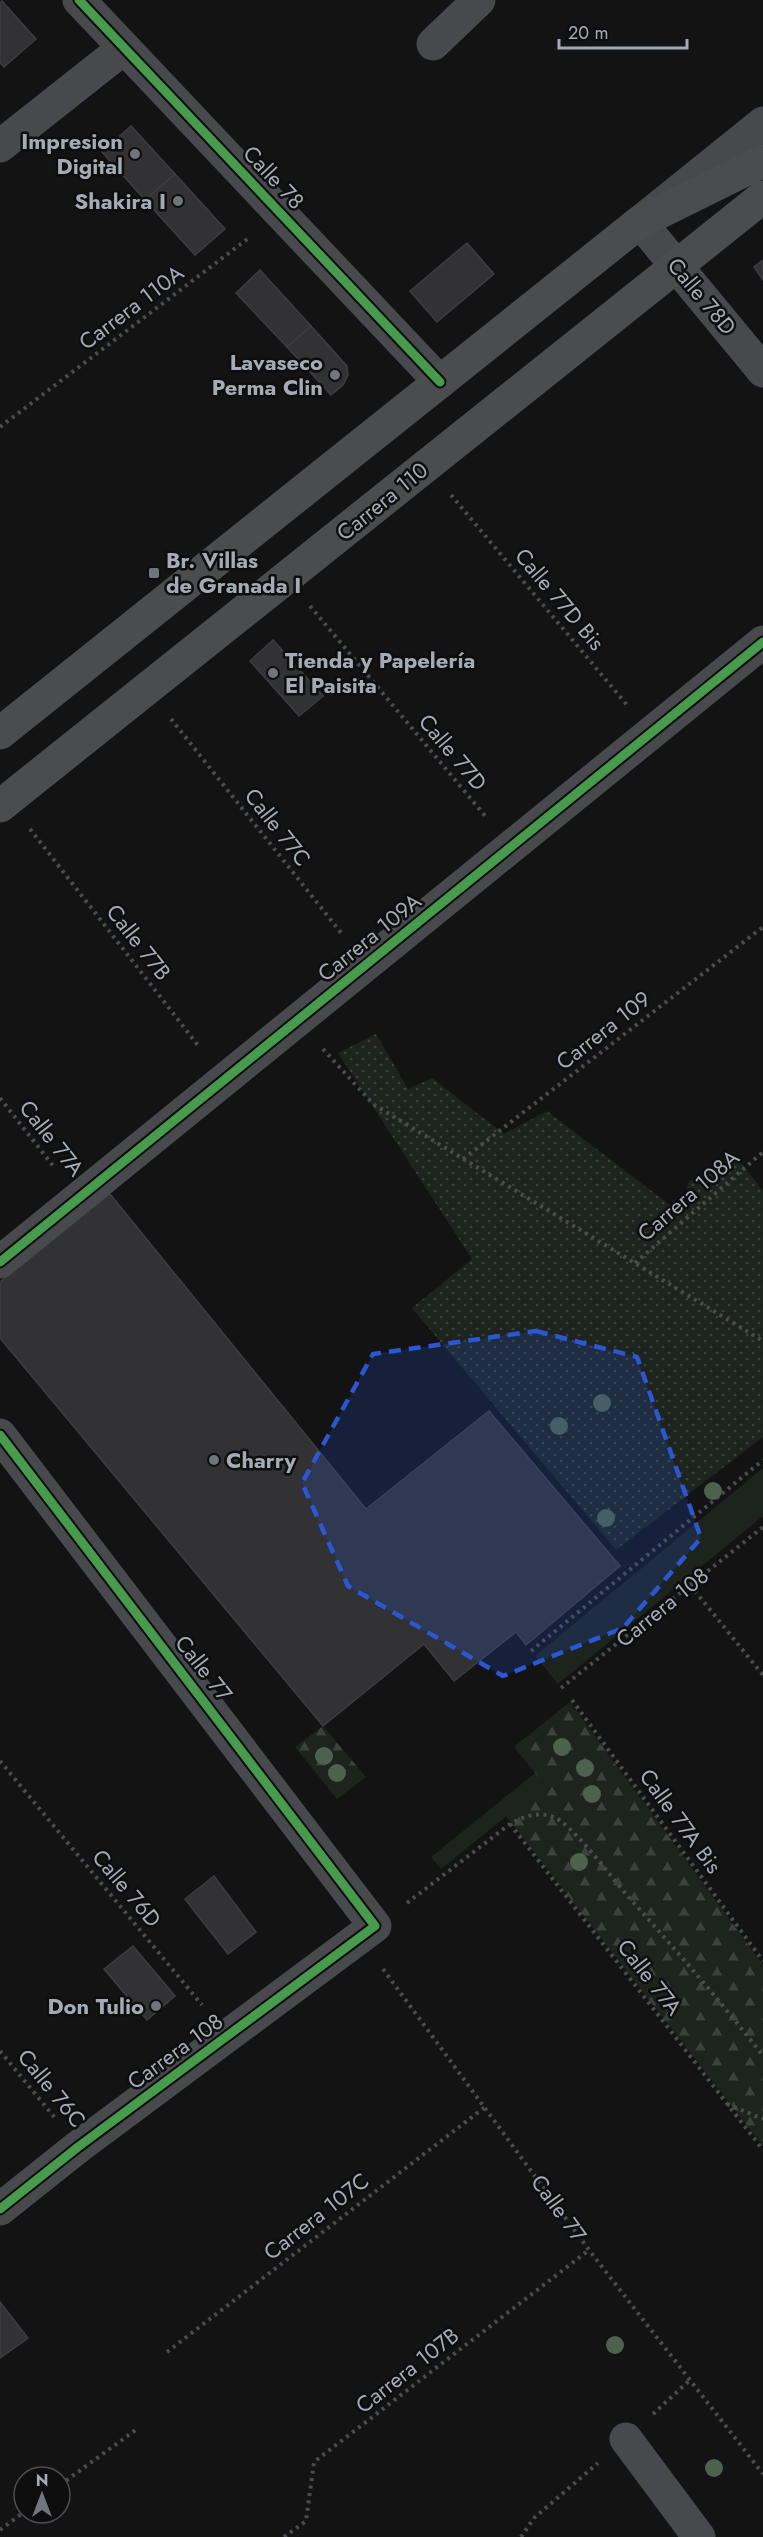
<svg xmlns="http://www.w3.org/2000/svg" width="763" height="2537" font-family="Jost,sans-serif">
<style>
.green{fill:#1d241e}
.forest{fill:url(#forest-firs)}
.park{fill:url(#park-dots)}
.building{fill:#323234;stroke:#3c3d40;stroke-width:1.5}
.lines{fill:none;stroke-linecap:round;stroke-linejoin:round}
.path{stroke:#494b4e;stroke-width:4;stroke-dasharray:3 4.5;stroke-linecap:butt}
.minor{stroke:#48494c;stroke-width:33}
.major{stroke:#4a4c4e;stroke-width:33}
.cycleway-casing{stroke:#0e0e0f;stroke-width:13}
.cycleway{stroke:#469c4c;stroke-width:9}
.tree{fill:#4d614d}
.marked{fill:#2a57d4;fill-opacity:0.2;stroke:#2a57d4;stroke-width:4.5;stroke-dasharray:12 8;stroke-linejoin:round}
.poi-dot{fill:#71767d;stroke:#0e0e0f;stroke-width:2}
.labels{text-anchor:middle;stroke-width:5;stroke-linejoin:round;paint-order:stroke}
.poi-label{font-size:22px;font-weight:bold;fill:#a4abb5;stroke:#0e0e0f;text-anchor:end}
.street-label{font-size:22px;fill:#a4abb5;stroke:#0e0e0f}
</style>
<defs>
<pattern id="forest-firs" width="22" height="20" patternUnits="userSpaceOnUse" patternTransform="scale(1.5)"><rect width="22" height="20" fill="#1d241e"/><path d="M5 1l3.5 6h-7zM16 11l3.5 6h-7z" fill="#3b413c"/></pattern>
<pattern id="park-dots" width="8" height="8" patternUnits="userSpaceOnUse" patternTransform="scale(1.5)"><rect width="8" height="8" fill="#1d241e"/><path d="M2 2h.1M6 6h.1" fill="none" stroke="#3b413c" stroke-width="1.8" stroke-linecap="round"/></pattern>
</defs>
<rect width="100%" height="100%" fill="#131314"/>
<!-- green -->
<g class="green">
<polygon points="763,1468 763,1516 558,1684 535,1656"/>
<polygon points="535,1773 545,1785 441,1869 431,1857"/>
</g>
<!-- forest -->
<g class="forest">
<polygon points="570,1702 763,1965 763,2146 506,1816 545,1785 514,1747"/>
<polygon points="323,1726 366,1777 337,1799 295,1747"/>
</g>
<!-- park -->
<polygon class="park" points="376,1034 408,1089 432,1078 504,1134 547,1111 679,1212 689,1182 733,1152 763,1191 763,1437 616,1550 412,1308 472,1259 338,1053"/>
<!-- building -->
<g class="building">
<polygon points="2,1 36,39 4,67 0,63 0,3"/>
<polygon points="131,126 175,174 145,200 102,152"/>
<polygon points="175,174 225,229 195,255 145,200"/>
<polygon points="467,243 494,274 437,322 410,291"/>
<polygon points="763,260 763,280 754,267"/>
<polygon points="260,270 311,326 287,347 236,293"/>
<polygon points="311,326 347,366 348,375 343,385 331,395 287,347"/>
<polygon points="273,640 323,696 299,716 250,661"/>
<polygon points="110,1194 366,1509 489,1411 620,1566 526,1645 516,1632 454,1681 424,1644 323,1726 0,1338 0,1282"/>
<polygon points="214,1876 256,1932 228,1954 185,1899"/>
<polygon points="133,1946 175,1996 147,2020 104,1969"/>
<polygon points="0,2302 28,2338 0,2358"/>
</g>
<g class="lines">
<!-- path -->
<g class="path">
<polyline points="0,427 250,237"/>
<polyline points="451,495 627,705"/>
<polyline points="310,606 486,817"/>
<polyline points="171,719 342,934"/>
<polyline points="30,829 200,1048"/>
<polyline points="323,1049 373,1104 763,1341"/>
<polyline points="0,1098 54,1167"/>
<polyline points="463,1159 763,927"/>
<polyline points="635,1263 763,1152"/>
<polyline points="690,1585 763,1675"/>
<polyline points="531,1651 763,1460"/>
<polyline points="561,1688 763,1527"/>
<polyline points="572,1700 763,1961"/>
<polyline points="0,1761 202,2005"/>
<polyline points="510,1824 763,2150"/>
<path d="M407 1903 510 1824C526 1815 545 1809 562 1822 581 1837 609 1874 626 1894 673 1947 720 2000 763 2056"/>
<polyline points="383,1969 589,2250 763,2474"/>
<polyline points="0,2051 55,2118"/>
<polyline points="727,2104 763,2119"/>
<polyline points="167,2352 485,2107"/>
<polyline points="653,2414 690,2380"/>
<polyline points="60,2485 137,2429"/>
<polyline points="0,2530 24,2512"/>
<polyline points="284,2537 306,2521 314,2462 589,2250"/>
<polyline points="521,2537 534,2518 598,2463"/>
</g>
<!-- minor -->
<g class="minor">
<polyline points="79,0 440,382"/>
<polyline points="433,44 479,0"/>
<polyline points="763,123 640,222 763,371"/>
<polyline points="0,146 124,48"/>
<polyline points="0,1262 763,642"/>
<polyline points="0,1435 375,1926 78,2147 0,2209"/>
<polyline points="626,2439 699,2537"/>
</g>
<!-- major -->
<g class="major">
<polyline points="0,733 640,222 763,161"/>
<polyline points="0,806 763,197"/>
</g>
<!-- cycleway casing -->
<g class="cycleway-casing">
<g id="cycleway">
<polyline points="79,0 440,382"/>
<polyline points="0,1262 763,642"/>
<polyline points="0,1435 375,1926 78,2147 0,2209"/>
</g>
</g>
<!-- cycleway -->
<use href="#cycleway" class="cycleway"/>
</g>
<!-- trees -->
<g class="tree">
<circle cx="602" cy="1403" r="9"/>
<circle cx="559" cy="1426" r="9"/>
<circle cx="713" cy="1491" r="9"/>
<circle cx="606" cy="1518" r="9"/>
<circle cx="562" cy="1747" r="9"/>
<circle cx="324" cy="1756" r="9"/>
<circle cx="585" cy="1768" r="9"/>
<circle cx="337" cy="1773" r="9"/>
<circle cx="592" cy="1794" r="9"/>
<circle cx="579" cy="1862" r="9"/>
<circle cx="615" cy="2345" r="9"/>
<circle cx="714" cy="2468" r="9"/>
</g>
<!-- marked area -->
<path class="marked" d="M536 1331 637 1357 701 1538 623 1628 503 1676 348 1586 302 1483 373 1354Z"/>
<!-- markers -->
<g class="poi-dot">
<circle cx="135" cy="154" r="6"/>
<circle cx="178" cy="201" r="6"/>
<circle cx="335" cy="375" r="6"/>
<rect x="148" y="567" width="12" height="12" rx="3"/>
<circle cx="273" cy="673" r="6"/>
<circle cx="214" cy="1460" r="6"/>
<circle cx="156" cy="2006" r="6"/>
</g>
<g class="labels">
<!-- poi labels -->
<g class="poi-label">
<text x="123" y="149">Impresion<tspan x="123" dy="25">Digital</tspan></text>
<text x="166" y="209">Shakira I</text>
<text x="323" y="370">Lavaseco<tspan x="323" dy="25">Perma Clin</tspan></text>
<text x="166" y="568" text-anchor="start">Br. Villas<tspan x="166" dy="25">de Granada I</tspan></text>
<text x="285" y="668" text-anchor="start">Tienda y Papelería<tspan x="285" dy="25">El Paisita</tspan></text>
<text x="226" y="1468" text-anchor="start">Charry</text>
<text x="144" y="2014">Don Tulio</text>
</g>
<!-- street labels -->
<g class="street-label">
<text transform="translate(274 177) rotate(47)" y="8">Calle 78</text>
<text transform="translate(702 296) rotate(50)" y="8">Calle 78D</text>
<text transform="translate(131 307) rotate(-37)" y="8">Carrera 110A</text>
<text transform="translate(382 501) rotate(-39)" y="8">Carrera 110</text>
<text transform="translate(560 599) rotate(50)" y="8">Calle 77D Bis</text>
<text transform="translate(453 752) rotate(50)" y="8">Calle 77D</text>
<text transform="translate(278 827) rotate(52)" y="8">Calle 77C</text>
<text transform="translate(369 937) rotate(-39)" y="8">Carrera 109A</text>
<text transform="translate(139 942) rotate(52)" y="8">Calle 77B</text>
<text transform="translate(603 1030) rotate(-38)" y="8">Carrera 109</text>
<text transform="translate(52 1138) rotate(52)" y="8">Calle 77A</text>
<text transform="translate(688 1195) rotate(-41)" y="8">Carrera 108A</text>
<text transform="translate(662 1607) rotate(-39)" y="8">Carrera 108</text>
<text transform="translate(204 1668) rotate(52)" y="8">Calle 77</text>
<text transform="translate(681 1821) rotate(54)" y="8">Calle 77A Bis</text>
<text transform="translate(127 1888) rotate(50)" y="8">Calle 76D</text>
<text transform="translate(650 1977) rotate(52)" y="8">Calle 77A</text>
<text transform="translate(175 2051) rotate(-36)" y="8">Carrera 108</text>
<text transform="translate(52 2088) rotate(51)" y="8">Calle 76C</text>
<text transform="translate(559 2208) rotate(54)" y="8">Calle 77</text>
<text transform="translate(316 2216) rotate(-38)" y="8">Carrera 107C</text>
<text transform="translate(407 2370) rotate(-38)" y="8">Carrera 107B</text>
</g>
</g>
<!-- north arrow -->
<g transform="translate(42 2495)"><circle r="28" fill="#0e0e0f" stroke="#4a4d51" stroke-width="1.5"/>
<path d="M0-4.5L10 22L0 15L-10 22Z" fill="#71767d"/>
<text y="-9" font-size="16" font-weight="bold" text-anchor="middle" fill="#a4abb5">N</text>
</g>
<!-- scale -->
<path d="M559 39v9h128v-9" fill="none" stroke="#a4abb5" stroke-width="3"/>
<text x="568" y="39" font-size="18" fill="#a4abb5" stroke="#0e0e0f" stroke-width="4.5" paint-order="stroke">20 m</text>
</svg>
